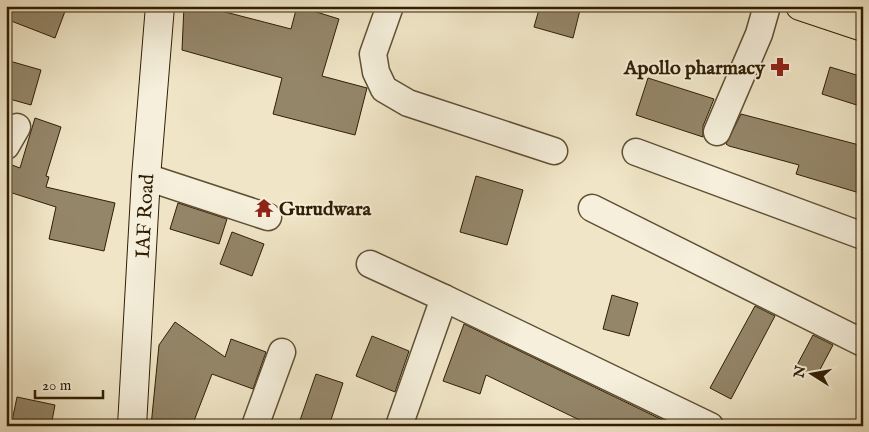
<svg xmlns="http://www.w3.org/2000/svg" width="869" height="432" font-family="'IM FELL English',serif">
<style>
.building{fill:#948669;stroke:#301e04}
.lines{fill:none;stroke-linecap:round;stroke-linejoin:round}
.street-casing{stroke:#605035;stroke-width:29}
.secondary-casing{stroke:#301e04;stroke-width:30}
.primary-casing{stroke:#301e04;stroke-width:30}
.street{stroke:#f5efdb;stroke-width:26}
.secondary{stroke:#f5efdb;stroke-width:28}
.primary{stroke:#f0e6c7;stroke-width:28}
.labels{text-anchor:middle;stroke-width:4;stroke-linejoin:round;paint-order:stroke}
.poi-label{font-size:20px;font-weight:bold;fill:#301e04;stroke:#f5efdb;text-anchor:end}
.street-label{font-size:20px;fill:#301e04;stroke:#f5efdb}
</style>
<rect width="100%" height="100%" fill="#f0e6c7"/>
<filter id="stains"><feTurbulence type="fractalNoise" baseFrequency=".004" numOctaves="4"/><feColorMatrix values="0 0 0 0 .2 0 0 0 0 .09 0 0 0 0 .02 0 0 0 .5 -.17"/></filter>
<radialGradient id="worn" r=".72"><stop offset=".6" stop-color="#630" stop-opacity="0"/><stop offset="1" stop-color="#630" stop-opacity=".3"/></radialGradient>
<!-- building -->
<g class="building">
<polygon points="6,6 67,6 55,38 6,19"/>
<polygon points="184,6 202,6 291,29 297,6 339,19 322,76 367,88 355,135 273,114 282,78 182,50"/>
<polygon points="540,6 581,6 573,38 534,27"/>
<polygon points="6,60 41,70 31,105 6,98"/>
<polygon points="830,67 863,77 863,107 822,94"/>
<polygon points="648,78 714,99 703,126 703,137 636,115"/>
<polygon points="741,114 863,146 863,194 796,174 799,165 729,146 726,144"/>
<polygon points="35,118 61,127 46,176 49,177 46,187 115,203 104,251 49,239 56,207 6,191 6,182 12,165 20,168"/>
<polygon points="476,176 523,190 507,245 460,232"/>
<polygon points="178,203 227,219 219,244 170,229"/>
<polygon points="232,232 264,244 252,276 220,264"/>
<polygon points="612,295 638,303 629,336 603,329"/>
<polygon points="755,306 775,316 731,399 710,388"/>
<polygon points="175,322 225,357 231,339 266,352 253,389 212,374 192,426 151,426 159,345"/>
<polygon points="464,324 675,426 592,426 486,375 480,394 443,381"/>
<polygon points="813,335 833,345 816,377 796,367"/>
<polygon points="372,336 409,351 395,392 356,376"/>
<polygon points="316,374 343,383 329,426 298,426"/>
<polygon points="17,397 55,405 51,426 11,426"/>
</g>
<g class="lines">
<!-- street casing -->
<g class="street-casing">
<g id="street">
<polyline points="390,6 373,54 376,72 384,89 408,103 554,151"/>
<polyline points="717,132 759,34 767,6"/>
<polyline points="6,146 17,127"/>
<polyline points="636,152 863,236"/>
<polyline points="146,177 268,217"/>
<polyline points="592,208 863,343"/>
<polyline points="370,264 444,298"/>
<polyline points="255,426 282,352"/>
<polyline points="399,426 444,298 710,426"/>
</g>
</g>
<!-- secondary casing -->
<g class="secondary-casing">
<polyline id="secondary" points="132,426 146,177 160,6"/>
</g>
<!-- primary casing -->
<g class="primary-casing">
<polyline id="primary" points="800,6 863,27"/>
</g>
<!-- street -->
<use href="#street" class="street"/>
<!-- secondary -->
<use href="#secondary" class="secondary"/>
<!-- primary -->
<use href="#primary" class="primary"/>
</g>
<!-- icons -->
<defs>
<g id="pharmacy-bare" transform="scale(1.5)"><path d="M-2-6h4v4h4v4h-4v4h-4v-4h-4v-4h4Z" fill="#8f2418" stroke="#f5efdb" stroke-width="2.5" paint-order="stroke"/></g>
<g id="temple-bare" transform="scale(1.5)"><path d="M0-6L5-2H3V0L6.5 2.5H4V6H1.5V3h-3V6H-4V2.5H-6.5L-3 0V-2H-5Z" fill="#8f2418" stroke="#f5efdb" stroke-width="2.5" paint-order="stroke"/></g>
</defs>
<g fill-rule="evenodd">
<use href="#pharmacy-bare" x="780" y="67"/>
<use href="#temple-bare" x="264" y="208"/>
</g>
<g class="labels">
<!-- poi labels -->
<g class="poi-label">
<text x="765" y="74">Apollo pharmacy</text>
<text x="279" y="215" text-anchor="start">Gurudwara</text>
</g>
<!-- street labels -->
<g class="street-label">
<text transform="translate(144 216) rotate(-87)" y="7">IAF Road</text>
</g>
</g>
<!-- margin -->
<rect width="869" height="432" fill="none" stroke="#f0e6c7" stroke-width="25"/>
<rect x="8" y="8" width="854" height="417" fill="none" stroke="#301e04" stroke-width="2.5"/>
<rect x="12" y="12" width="844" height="407" fill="none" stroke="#301e04"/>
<!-- north arrow -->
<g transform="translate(812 374) rotate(281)" stroke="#f5efdb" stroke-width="4" paint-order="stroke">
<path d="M0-4L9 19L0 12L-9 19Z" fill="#301e04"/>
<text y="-8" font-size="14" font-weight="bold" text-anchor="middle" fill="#301e04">N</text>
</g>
<!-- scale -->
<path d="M35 390v8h68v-8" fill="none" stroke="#301e04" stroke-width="2.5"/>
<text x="42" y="390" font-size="15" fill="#301e04" stroke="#f5efdb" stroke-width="4" paint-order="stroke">20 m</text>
<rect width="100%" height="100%" filter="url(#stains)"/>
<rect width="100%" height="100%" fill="url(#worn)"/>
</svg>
